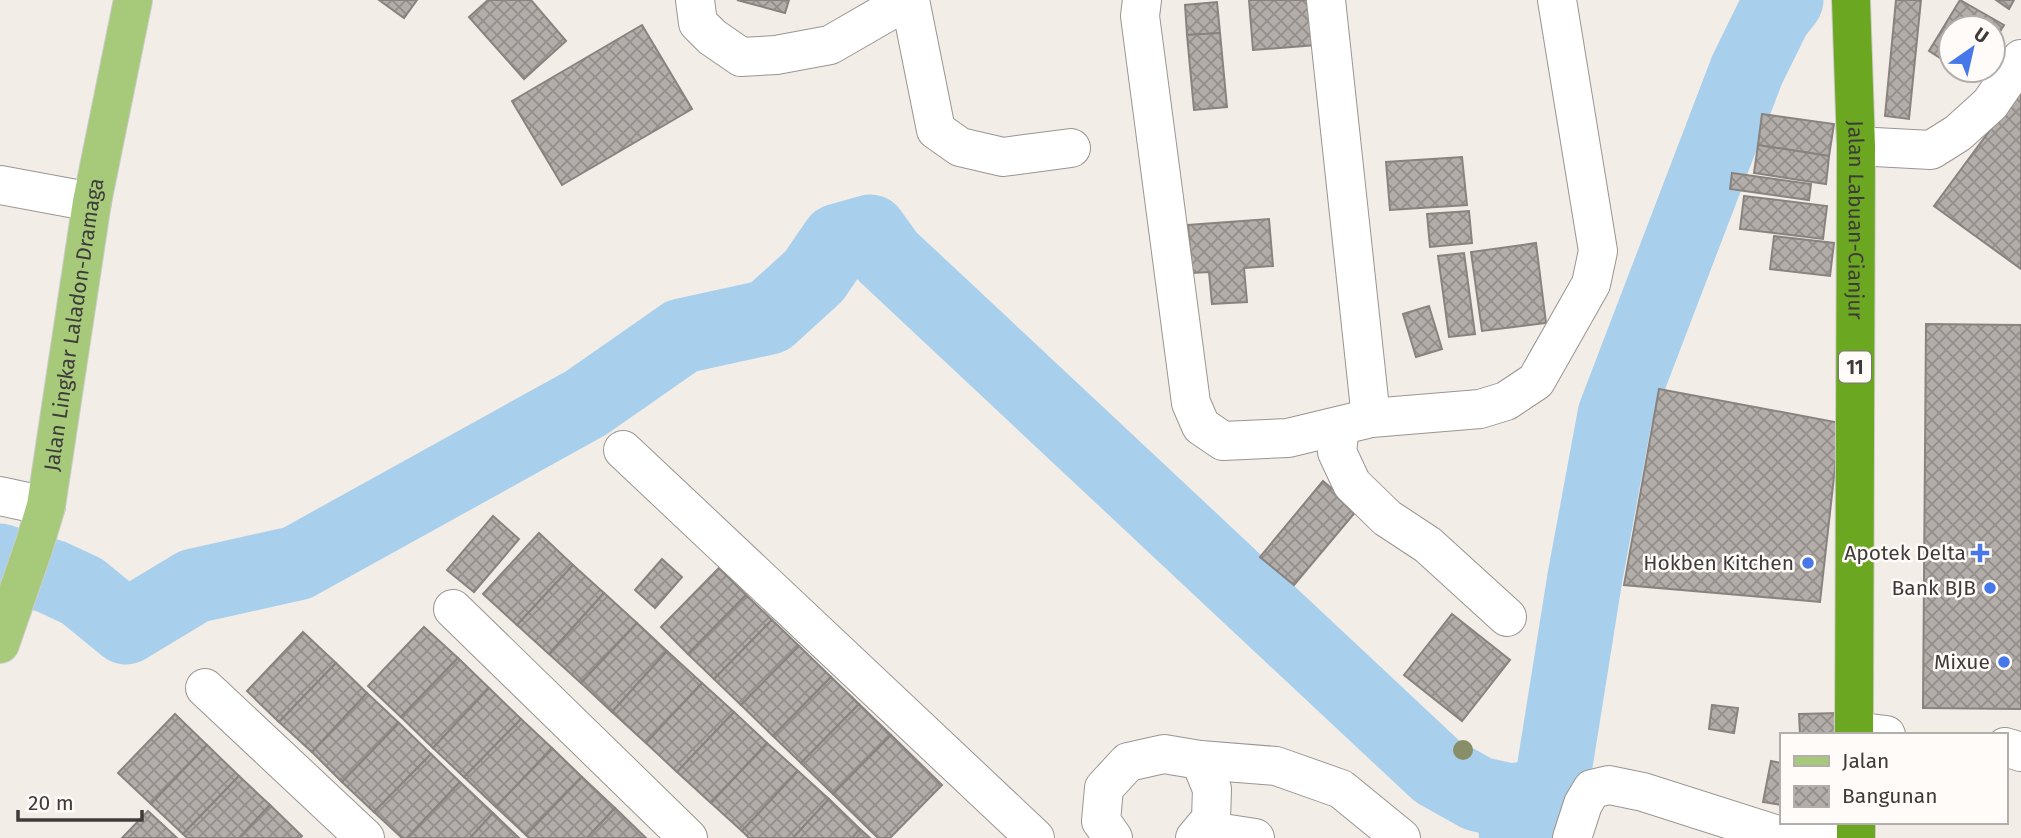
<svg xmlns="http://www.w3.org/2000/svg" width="2021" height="838" font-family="'Fira Sans',sans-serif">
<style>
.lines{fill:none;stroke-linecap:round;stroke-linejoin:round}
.river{stroke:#a8d0ec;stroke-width:75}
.building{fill:url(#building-cross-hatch);stroke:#88837f;stroke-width:2}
.minor-casing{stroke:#9a9591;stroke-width:40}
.major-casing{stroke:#cdcccc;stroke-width:40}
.highway-casing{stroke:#cdcccc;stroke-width:40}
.minor{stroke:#fff;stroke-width:38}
.major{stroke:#a6ca7a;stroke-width:38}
.highway{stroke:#6ba721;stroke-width:38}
.tree{fill:#888e68}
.poi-dot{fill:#4778e9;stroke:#fefbf8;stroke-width:2.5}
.labels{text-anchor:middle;stroke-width:5;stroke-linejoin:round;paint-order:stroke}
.shield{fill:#fefbf8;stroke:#787573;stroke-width:2}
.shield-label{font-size:19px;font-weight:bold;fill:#3e3b3a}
.street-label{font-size:21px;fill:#3e3b3a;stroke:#fefbf8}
.poi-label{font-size:21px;fill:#3e3b3a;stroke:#fefbf8;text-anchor:end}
</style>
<defs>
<pattern id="building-cross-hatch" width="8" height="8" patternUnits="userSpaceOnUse" patternTransform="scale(1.75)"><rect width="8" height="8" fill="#b3ada9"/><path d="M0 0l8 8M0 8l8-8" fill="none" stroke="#938e8b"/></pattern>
</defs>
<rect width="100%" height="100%" fill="#f3ede8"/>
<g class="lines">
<!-- river -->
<g class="river">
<polyline points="0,561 52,577 82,591 126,627 194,586 297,563 586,403 682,336 769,317 814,276 838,241 870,232 888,257 1437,771 1478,794 1510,801 1550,796"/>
<polyline points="1516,831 1550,796 1585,577 1615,415 1747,70 1774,15 1786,0"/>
</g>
</g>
<!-- building -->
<g class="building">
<polygon points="379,0 417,0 404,18"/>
<polygon points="488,0 531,0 566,41 524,79 469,17"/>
<polygon points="737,0 789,0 785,13"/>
<polygon points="1249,0 1325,0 1329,44 1253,50"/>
<polygon points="1896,0 1921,0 1909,119 1885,116"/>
<polygon points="1960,0 2004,25 1993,43 1993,28 1951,28 1951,65 1929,51"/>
<polygon points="1996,0 2014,0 2009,9"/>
<polygon points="1217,2 1220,33 1187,35 1185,5"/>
<polygon points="642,25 692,109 562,185 512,101"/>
<polygon points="1220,33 1227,107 1194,110 1187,35"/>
<polygon points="2021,88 2021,269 1934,206"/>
<polygon points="1762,114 1834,124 1829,156 1758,145"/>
<polygon points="1758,145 1829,156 1826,184 1754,173"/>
<polygon points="1462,157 1467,205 1390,210 1386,162"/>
<polygon points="1732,173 1811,184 1809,200 1730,189"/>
<polygon points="1744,196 1827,206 1823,239 1740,229"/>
<polygon points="1469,211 1472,243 1430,247 1427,214"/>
<polygon points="1269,219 1273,266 1244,268 1247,302 1212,304 1209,272 1192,273 1188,225"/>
<polygon points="1774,236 1834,243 1830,276 1770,269"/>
<polygon points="1536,243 1546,323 1482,331 1471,252"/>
<polygon points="1464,253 1475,334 1449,337 1438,256"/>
<polygon points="1429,306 1442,349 1416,357 1403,314"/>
<polygon points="1926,324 2021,325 2021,709 1923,708"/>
<polygon points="1659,389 1840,423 1820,602 1624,585"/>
<polygon points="1323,481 1357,510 1294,585 1260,557"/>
<polygon points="493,516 519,539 474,592 447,570"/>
<polygon points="539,533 573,565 517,625 483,594"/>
<polygon points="662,559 682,577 655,608 635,590"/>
<polygon points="573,565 604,593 549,654 517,625"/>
<polygon points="719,568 746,595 688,654 661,627"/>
<polygon points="604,593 637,623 581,683 549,654"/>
<polygon points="746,595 772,620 714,679 688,654"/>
<polygon points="1452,614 1510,660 1462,721 1404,675"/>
<polygon points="772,620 799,646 741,705 714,679"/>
<polygon points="637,623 667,651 612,712 581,683"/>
<polygon points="424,627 458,658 401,717 368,686"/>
<polygon points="303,632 336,663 279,722 247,691"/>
<polygon points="799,646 831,677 773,736 741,705"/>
<polygon points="667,651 702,683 646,743 612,712"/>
<polygon points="458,658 489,688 433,748 401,717"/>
<polygon points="336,663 367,693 312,752 279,722"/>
<polygon points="831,677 859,704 801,763 773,736"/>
<polygon points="702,683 734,712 677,772 646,743"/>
<polygon points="489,688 521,719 464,777 433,748"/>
<polygon points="367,693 399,723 342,782 312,752"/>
<polygon points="859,704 891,735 833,794 801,763"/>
<polygon points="1712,705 1738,708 1734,733 1709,729"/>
<polygon points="734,712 767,743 711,803 677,772"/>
<polygon points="1839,713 1840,735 1800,735 1799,714"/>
<polygon points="175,714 207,745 151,804 118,773"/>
<polygon points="521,719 552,748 496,807 464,777"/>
<polygon points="399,723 431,754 374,812 342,782"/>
<polygon points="891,735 942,785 890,838 878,838 833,794"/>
<polygon points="767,743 798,771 742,831 711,803"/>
<polygon points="207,745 239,776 183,834 151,804"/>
<polygon points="552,748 582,777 526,835 496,807"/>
<polygon points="431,754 460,782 407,838 402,838 374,812"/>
<polygon points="1771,761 1781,763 1781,805 1763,802"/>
<polygon points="798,771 829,799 793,838 749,838 742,831"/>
<polygon points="239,776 270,805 239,838 187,838 183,834"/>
<polygon points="582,777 615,808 587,838 529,838 526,835"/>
<polygon points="460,782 493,813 470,838 407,838"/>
<polygon points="829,799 860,829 852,838 793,838"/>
<polygon points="270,805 302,836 300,838 239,838"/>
<polygon points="615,808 646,838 587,838"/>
<polygon points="148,811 177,838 122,838"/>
<polygon points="493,813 519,838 470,838"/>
<polygon points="860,829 870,838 852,838"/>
</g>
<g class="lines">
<!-- minor casing -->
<g class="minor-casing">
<g id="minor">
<polyline points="695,0 698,23 712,37 741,57 776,55 830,45 908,0"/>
<polyline points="910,0 936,130 960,147 1003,157 1071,148"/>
<polyline points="1142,0 1140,16 1191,403 1201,426 1223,441 1288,438 1371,418 1480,409 1506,401 1536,381 1591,284 1598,251 1557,0"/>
<polyline points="1326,0 1371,418"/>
<polyline points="1856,146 1931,150 1958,133 1990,104 2021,59"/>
<polyline points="0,185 92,202"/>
<polyline points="1340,426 1337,452 1352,484 1387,518 1428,545 1507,617"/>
<polyline points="623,450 1035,838"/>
<polyline points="0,496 46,506"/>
<polyline points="453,609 688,838"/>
<polyline points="205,688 365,838"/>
<polyline points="1854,731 1886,735"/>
<polyline points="2005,747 2021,752"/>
<polyline points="1113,838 1101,821 1104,788 1128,762 1164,754 1200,760 1276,766 1341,789 1401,838"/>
<polyline points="1195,838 1211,819 1212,789 1200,760"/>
<polyline points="1209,838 1229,834 1255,838"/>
<polyline points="1572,838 1583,804 1592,789 1609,785 1643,792 1784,837"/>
<polyline points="1783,838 1825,838"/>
</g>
</g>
<!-- major casing -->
<g class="major-casing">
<g id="major">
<path id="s1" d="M0 644 35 543 46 506 92 202 133 0"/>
</g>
</g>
<!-- highway casing -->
<g class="highway-casing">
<g id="highway">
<path id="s2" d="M1851 0 1856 146 1854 735"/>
<polyline points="1856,822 1856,838"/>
</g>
</g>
<!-- minor -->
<use href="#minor" class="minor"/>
<!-- major -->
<use href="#major" class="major"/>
<!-- highway -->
<use href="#highway" class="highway"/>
</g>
<!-- trees -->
<circle class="tree" cx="1463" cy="750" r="10"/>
<!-- markers -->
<g class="poi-dot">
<path d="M1976.5 542.5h7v7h7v7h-7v7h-7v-7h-7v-7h7z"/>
<circle cx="1808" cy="563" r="7"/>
<circle cx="1990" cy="588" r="7"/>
<circle cx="2004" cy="662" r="7"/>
</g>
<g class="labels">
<!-- shield labels -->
<rect class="shield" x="1839" y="351.5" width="32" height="31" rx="5"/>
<g class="shield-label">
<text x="1855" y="374">11</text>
</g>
<!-- street labels -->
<g class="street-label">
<text dy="7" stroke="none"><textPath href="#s2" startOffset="220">Jalan Labuan-Cianjur</textPath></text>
<text dy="7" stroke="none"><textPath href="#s1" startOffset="329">Jalan Lingkar Laladon-Dramaga</textPath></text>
</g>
<!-- poi labels -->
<g class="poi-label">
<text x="1966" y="560">Apotek Delta</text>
<text x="1794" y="570">Hokben Kitchen</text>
<text x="1976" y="595">Bank BJB</text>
<text x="1990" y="669">Mixue</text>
</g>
</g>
<!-- legend -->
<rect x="1780" y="733" width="228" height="91" fill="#fefbf8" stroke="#b1aeac" stroke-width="2"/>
<rect x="1794" y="756" width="35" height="10" fill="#a6ca7a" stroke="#b1aeac" stroke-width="2"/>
<text x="1842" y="768" font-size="21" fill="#3e3b3a">Jalan</text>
<rect x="1794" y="786" width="35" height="21" fill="url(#building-cross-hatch)" stroke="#b1aeac" stroke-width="2"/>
<text x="1842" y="803" font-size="21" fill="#3e3b3a">Bangunan</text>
<!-- north arrow -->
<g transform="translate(1972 49) rotate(34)"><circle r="33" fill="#fefbf8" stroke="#b1aeac" stroke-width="2"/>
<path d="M0-5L12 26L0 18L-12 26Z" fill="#4778e9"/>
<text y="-10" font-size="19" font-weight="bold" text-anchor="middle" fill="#3e3b3a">U</text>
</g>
<!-- scale -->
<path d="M18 810v10h124v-10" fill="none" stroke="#3e3b3a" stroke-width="3.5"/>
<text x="28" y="810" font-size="21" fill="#3e3b3a" stroke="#fefbf8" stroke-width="5" paint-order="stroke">20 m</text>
</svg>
